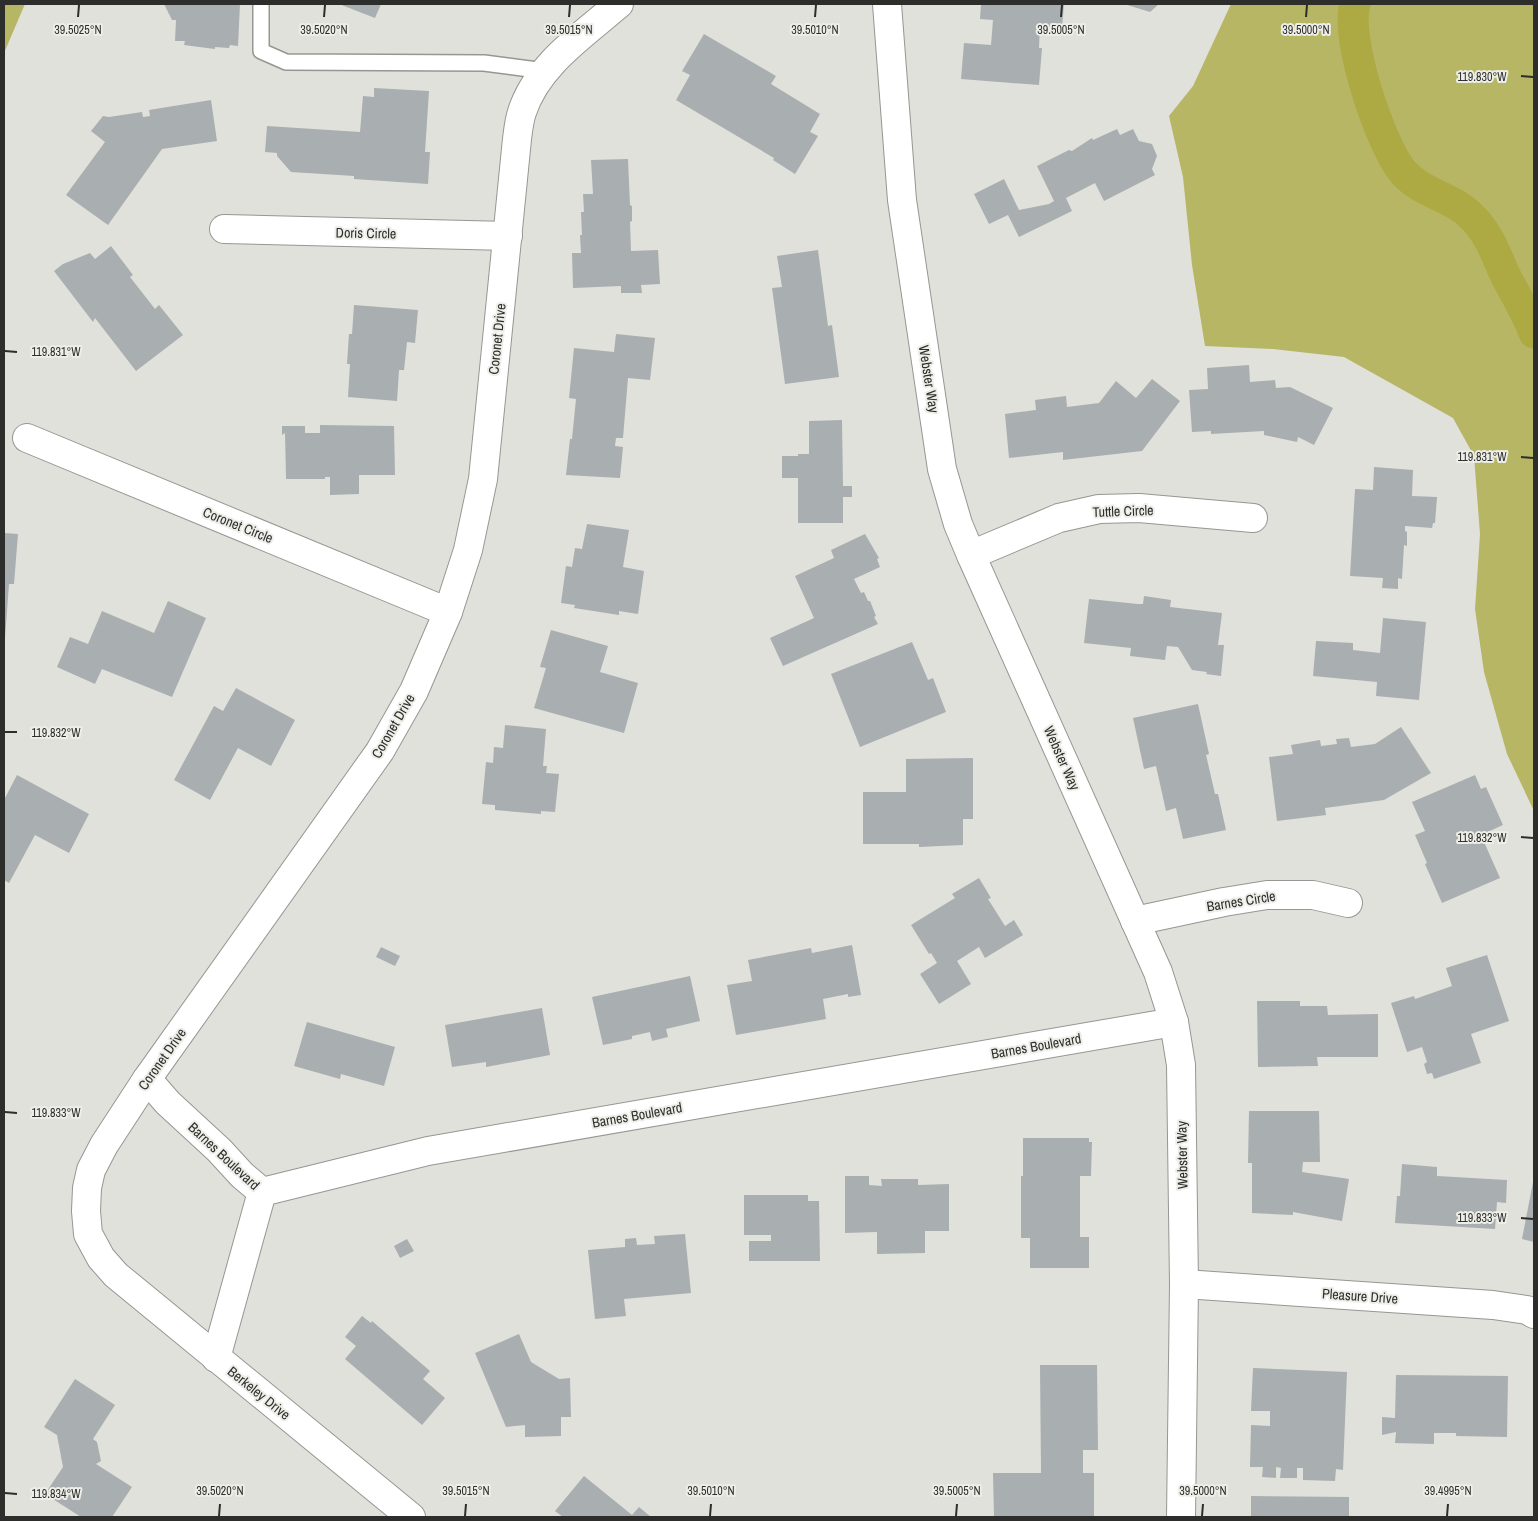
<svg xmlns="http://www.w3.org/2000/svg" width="1538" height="1521" font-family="'Archivo Narrow',sans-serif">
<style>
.green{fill:#b7b665}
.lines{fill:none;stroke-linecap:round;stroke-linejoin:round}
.canal{stroke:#adaa44;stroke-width:31}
.building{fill:#a9aeb0}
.lane-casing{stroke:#969692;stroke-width:18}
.street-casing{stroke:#969692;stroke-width:30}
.lane{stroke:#fff;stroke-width:15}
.street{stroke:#fff;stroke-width:28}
.ticks{fill:none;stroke:#2d2d2b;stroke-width:2}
.labels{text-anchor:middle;stroke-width:4;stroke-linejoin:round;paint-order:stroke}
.street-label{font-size:14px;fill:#2d2d2b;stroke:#eeeee9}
.ticks-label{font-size:12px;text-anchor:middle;fill:#2d2d2b;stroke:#eeeee9;stroke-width:4;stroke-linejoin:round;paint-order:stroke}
</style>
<rect width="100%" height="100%" fill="#e1e1dc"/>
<!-- green -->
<g class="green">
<polygon points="4,4 25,4 4,53"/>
<polygon points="1231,4 1534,4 1534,811 1507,754 1484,672 1475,609 1480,534 1474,456 1453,418 1344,357 1273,349 1205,346 1192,265 1183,177 1169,116 1193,86"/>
</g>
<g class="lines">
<!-- canal -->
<path class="canal" d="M1355 4C1345 39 1380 144 1403 172 1422 194 1452 196 1472 217 1490 234 1497 258 1507 279 1517 297 1527 314 1534 333"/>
</g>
<!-- building -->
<g class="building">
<polygon points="164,4 240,4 238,46 230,45 229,48 215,47 215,49 184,45 185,41 175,41 176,20 172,20"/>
<polygon points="339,4 381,4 375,18"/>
<polygon points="981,4 1064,4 1062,28 1040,26 1039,48 1042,48 1039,85 961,79 964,43 991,45 993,20 980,19"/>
<polygon points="1124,4 1159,4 1150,12"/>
<polygon points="704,34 776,76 771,84 820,114 810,132 818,136 795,174 773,160 774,158 676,100 690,75 682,71"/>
<polygon points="374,88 429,91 425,152 430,152 428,184 354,179 354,176 291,172 277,156 277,153 265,152 267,126 360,132 363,96 374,97"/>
<polygon points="211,100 217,141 162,149 108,225 66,195 105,142 91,131 103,116 109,117 142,112 143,117 150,116 149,110"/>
<polygon points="1117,129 1120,135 1133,129 1139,141 1152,144 1157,156 1152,169 1155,175 1104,201 1095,183 1066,198 1072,211 1019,237 1008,215 989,224 974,194 1004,179 1019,210 1049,204 1054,201 1037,166 1069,150 1072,151 1092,138 1093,140"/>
<polygon points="628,159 630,205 632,206 632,221 630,222 631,251 658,250 660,284 641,285 642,293 621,293 621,286 573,288 572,253 581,253 580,235 582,235 581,212 584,212 583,194 593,194 591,160"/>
<polygon points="111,246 133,275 130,277 155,309 159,305 183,335 136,371 95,318 93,322 54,271 63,264 90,253 95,259"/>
<polygon points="818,250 828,326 832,325 839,377 785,384 772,288 782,287 777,256"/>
<polygon points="354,305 418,310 415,343 407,342 404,370 399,370 397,401 348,397 350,364 347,364 349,334 352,334"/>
<polygon points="616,334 655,338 650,380 628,378 623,438 616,438 615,446 623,447 620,478 566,475 570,439 572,439 576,399 569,398 574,348 614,352"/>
<polygon points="1249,365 1250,382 1275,380 1276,388 1290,387 1333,408 1314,445 1298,437 1297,442 1264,435 1264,431 1211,434 1211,431 1192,432 1189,390 1208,389 1207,368"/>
<polygon points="1152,379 1180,401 1142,451 1063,460 1063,452 1009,458 1005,414 1036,410 1035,400 1066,396 1067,407 1099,403 1116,381 1136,398"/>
<polygon points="842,420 843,486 852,486 852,497 843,497 843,523 798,523 798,478 782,478 782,456 798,456 798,454 809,454 809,421"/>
<polygon points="320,425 394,426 395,475 359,475 359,494 330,495 330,477 325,477 325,479 286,479 285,433 282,435 282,426 305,426 305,433 320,433"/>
<polygon points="1374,467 1413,470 1412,496 1437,497 1435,523 1433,523 1432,528 1405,526 1405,531 1407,532 1407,546 1404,545 1402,579 1398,578 1398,589 1382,588 1383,578 1350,576 1355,489 1373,490"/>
<polygon points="587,524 629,530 623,567 644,571 638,614 619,611 619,615 574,608 575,605 561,603 566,566 572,567 575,548 582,549"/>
<polygon points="4,533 18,534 14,584 9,584 5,638 4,638"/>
<polygon points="865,534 879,558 877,559 880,567 854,579 861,593 864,592 868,601 870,601 876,616 874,617 878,624 783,666 770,638 814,618 795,576 834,558 831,550"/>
<polygon points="1144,596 1171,600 1170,607 1222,613 1218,645 1224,645 1221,676 1206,674 1207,672 1192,670 1178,647 1167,646 1165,660 1130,656 1131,648 1084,643 1089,599 1138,604 1143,604"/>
<polygon points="168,601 206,618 172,697 102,669 95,684 57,667 70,637 88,644 102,611 154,633"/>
<polygon points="1383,618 1426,622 1419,700 1376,696 1377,682 1313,676 1316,641 1353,643 1353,650 1380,653"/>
<polygon points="551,630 608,646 600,672 638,683 624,733 534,708 546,668 540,667"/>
<polygon points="912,642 928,680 933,678 946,712 860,747 831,674"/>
<polygon points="236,688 295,720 271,766 238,748 210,800 174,780 214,706 223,711"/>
<polygon points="1198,704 1209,754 1206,755 1215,794 1218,794 1226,830 1183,839 1176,808 1166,811 1156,766 1144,769 1133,718"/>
<polygon points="505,725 546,729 543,766 547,766 546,773 559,774 555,812 541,811 541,814 495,810 495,805 482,804 486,762 493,763 494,747 503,748"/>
<polygon points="1401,727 1431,773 1384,800 1325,808 1326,815 1277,821 1269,757 1293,754 1291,745 1320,740 1321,746 1337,744 1336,739 1349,738 1351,747 1375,744"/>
<polygon points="973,758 973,819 963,819 963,845 919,847 919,844 863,844 863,792 906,792 906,759"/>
<polygon points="17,775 89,814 69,853 35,835 9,883 4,880 4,800"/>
<polygon points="1475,775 1481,789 1486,787 1503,825 1481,835 1500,878 1442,903 1425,864 1427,863 1415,835 1425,831 1412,802"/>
<polygon points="979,878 991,898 988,899 1005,926 1014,920 1023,935 985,958 979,947 957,961 971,984 939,1004 920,974 937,963 931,953 929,954 911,925 955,898 952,894"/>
<polygon points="852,945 861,995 848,997 848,994 823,999 826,1019 736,1035 727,985 752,981 748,960 811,948 812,953"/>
<polygon points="381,947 400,956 395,966 376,957"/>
<polygon points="1487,955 1509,1021 1471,1034 1481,1063 1434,1079 1432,1073 1427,1074 1424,1064 1427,1062 1422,1047 1407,1052 1391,1003 1414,996 1415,999 1452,986 1446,968"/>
<polygon points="690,976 700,1021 666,1029 668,1037 652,1041 650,1032 632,1036 632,1039 603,1045 592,997"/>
<polygon points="1257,1001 1300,1001 1300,1006 1327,1006 1328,1015 1378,1014 1378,1057 1317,1057 1318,1066 1258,1067"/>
<polygon points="542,1008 550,1055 486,1067 486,1062 452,1067 445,1025"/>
<polygon points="307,1022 395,1047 384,1086 341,1074 340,1079 294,1066"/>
<polygon points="1249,1111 1319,1111 1320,1162 1303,1162 1302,1172 1349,1179 1342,1221 1293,1212 1293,1215 1252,1213 1252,1163 1248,1163"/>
<polygon points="1023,1138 1089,1138 1089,1142 1092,1142 1091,1176 1080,1176 1080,1237 1089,1237 1089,1268 1030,1268 1030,1238 1021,1238 1021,1176 1023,1176"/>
<polygon points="1402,1164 1437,1167 1437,1176 1507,1180 1506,1203 1497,1202 1495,1229 1395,1223 1397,1196 1400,1196"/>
<polygon points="845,1176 869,1176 869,1185 882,1186 881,1179 918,1179 918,1185 949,1184 949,1231 925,1231 925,1253 877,1254 877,1232 845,1233"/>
<polygon points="1533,1182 1534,1182 1534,1242 1522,1239"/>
<polygon points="744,1195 808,1195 808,1201 819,1201 820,1261 749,1261 749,1241 771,1241 771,1235 744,1235"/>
<polygon points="685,1234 691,1293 624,1299 626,1316 595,1319 588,1250 625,1247 625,1239 636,1238 637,1245 655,1244 654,1236"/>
<polygon points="407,1239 414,1251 400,1258 394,1246"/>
<polygon points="362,1316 371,1323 372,1321 430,1371 423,1379 445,1398 422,1425 345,1359 356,1346 345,1337"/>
<polygon points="519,1334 531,1362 559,1379 570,1378 571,1417 561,1417 561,1436 525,1437 525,1425 506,1427 475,1353"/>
<polygon points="1040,1365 1097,1365 1098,1450 1083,1450 1083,1473 1094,1473 1094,1516 994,1517 993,1473 1041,1473"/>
<polygon points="1253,1368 1347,1372 1343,1470 1336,1469 1335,1481 1303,1480 1303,1468 1297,1468 1297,1478 1280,1478 1281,1468 1276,1467 1276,1478 1262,1477 1263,1467 1250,1467 1251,1425 1270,1426 1270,1411 1251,1411"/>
<polygon points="1396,1375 1508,1376 1507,1437 1456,1436 1456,1433 1434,1433 1434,1444 1395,1443 1396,1432 1382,1435 1382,1417 1395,1418"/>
<polygon points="75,1379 115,1405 93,1439 97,1442 101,1461 96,1464 132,1487 112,1517 81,1517 45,1494 63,1467 57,1435 44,1427"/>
<polygon points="584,1476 632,1515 639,1507 651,1517 563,1517 555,1511"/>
<polygon points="1251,1496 1349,1497 1349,1517 1251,1517"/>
</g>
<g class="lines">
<!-- lane casing -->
<g class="lane-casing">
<polyline id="lane" points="261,4 261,51 286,62 484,63 545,71"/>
</g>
<!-- street casing -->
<g class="street-casing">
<g id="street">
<polyline points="887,4 902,200 942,469 958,524 971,555 1158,972 1174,1022 1181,1065 1184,1284 1181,1517"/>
<polyline points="224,229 508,236"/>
<polyline points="27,438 448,612"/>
<polyline points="971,555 1059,518 1099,509 1139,508 1253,518"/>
<polyline points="1135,921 1224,902 1267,895 1313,895 1348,903"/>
<polyline points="147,1079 168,1103 219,1150 242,1175 262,1192 428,1151 1174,1022"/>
<polyline points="1184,1284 1493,1305 1527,1310 1534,1314"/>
<polyline points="216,1358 262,1192"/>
<path d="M411 1517 116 1275 101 1258 88 1234 86 1211 87 1188 91 1170 104 1145 147 1079 380 751 414 691 448 612 468 550 483 479 517 139C518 131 519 121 522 112 537 65 583 35 619 4"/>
</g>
</g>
<!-- lane -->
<use href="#lane" class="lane"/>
<!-- street -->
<use href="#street" class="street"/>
</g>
<!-- ticks -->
<path class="ticks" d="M78 17 79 5M324 17 325 5M569 17 570 5M815 17 816 5M1061 17 1062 5M1306 17 1307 5M1521 76 1533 77M5 351 17 352M1521 457 1533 458M5 732H17M1521 837 1533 838M5 1112 17 1113M1521 1218 1533 1219M5 1493 17 1494M219 1516 220 1504M465 1516 466 1504M710 1516 711 1504M956 1516 957 1504M1202 1516 1203 1504M1447 1516 1448 1504"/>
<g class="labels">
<!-- street labels -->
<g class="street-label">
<text transform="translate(366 233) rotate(1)" y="5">Doris Circle</text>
<text transform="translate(497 339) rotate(-84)" y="5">Coronet Drive</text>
<text transform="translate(929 379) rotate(81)" y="5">Webster Way</text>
<text transform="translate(1123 511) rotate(-2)" y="5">Tuttle Circle</text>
<text transform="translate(238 525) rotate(22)" y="5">Coronet Circle</text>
<text transform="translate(393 726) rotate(-60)" y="5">Coronet Drive</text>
<text transform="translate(1062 758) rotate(66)" y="5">Webster Way</text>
<text transform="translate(1241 901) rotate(-9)" y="5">Barnes Circle</text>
<text transform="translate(1036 1046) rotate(-10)" y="5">Barnes Boulevard</text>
<text transform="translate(162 1059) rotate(-55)" y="5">Coronet Drive</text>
<text transform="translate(637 1115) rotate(-10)" y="5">Barnes Boulevard</text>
<text transform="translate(1182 1155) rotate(-91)" y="5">Webster Way</text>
<text transform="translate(224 1156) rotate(43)" y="5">Barnes Boulevard</text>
<text transform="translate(1360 1296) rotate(4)" y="5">Pleasure Drive</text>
<text transform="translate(259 1393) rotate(39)" y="5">Berkeley Drive</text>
</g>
</g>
<g class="ticks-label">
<text x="78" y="34">39.5025°N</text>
<text x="324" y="34">39.5020°N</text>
<text x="569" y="34">39.5015°N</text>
<text x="815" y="34">39.5010°N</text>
<text x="1061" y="34">39.5005°N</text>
<text x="1306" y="34">39.5000°N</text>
<text x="1482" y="81">119.830°W</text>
<text x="56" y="356">119.831°W</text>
<text x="1482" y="461">119.831°W</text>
<text x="56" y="737">119.832°W</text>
<text x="1482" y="842">119.832°W</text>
<text x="56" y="1117">119.833°W</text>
<text x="1482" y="1222">119.833°W</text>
<text x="220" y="1495">39.5020°N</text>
<text x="466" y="1495">39.5015°N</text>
<text x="711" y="1495">39.5010°N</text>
<text x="957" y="1495">39.5005°N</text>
<text x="1203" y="1495">39.5000°N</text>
<text x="1448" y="1495">39.4995°N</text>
<text x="56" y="1498">119.834°W</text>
</g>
<!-- border -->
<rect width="1538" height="1521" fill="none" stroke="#2d2d2b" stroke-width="10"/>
</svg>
